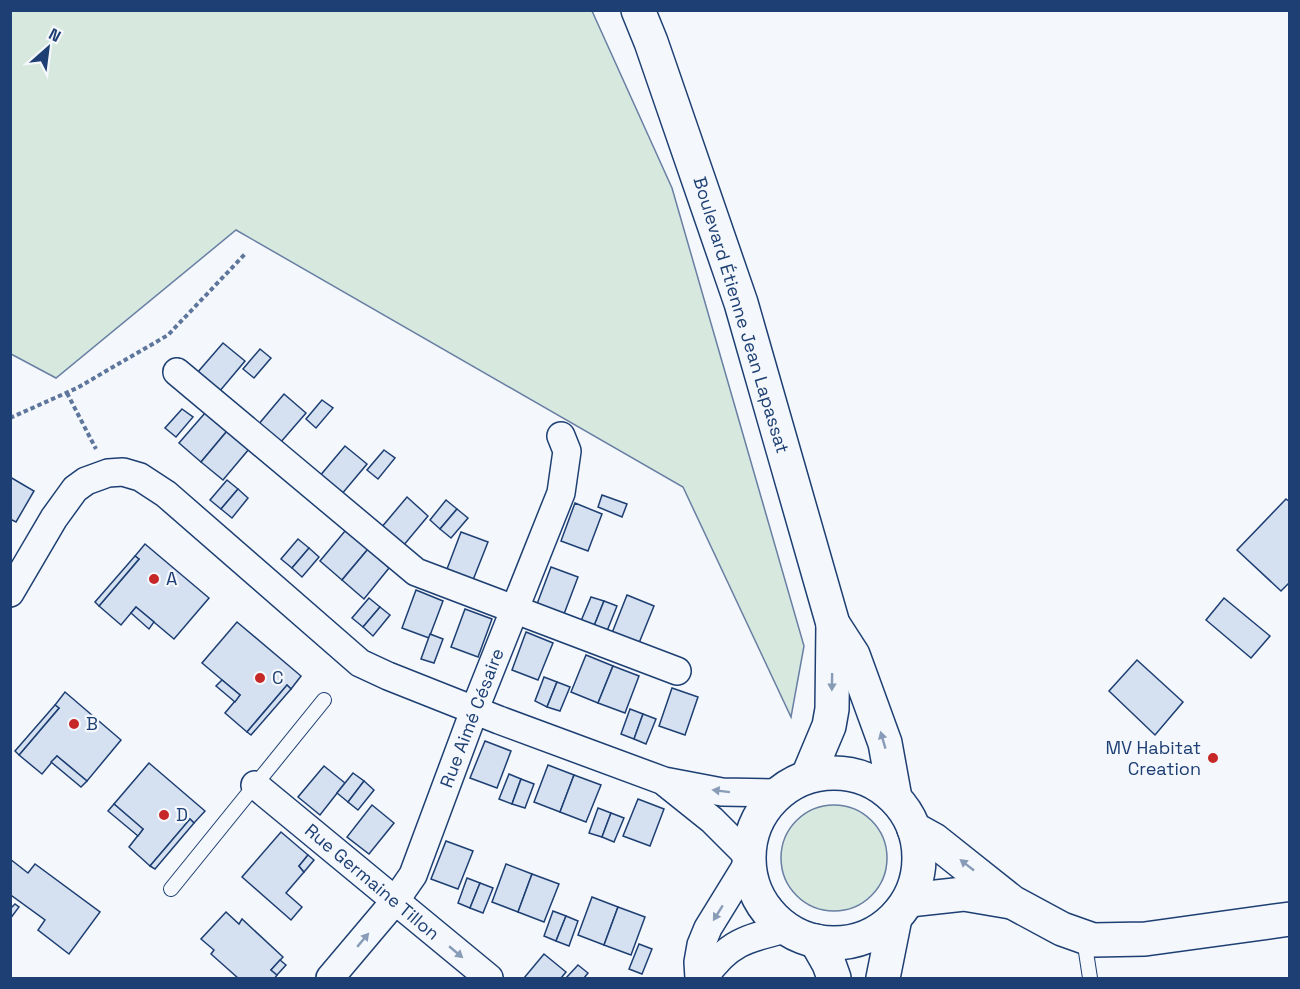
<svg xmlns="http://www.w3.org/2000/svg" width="1300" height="989" font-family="'Space Grotesk',sans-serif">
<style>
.green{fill:#d7e8df;stroke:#687fa3;stroke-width:1.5}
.building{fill:#d5e0f0;stroke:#1d3f73;stroke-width:1.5}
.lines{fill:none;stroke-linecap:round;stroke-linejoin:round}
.lane-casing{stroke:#1d3f73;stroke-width:16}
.street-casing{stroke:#1d3f73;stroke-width:30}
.secondary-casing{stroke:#1d3f73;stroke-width:36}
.primary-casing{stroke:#1d3f73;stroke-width:36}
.path{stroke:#5e769c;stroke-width:4;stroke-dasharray:4.5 3;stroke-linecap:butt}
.lane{stroke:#f4f7fb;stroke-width:14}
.street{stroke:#f4f7fb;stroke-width:27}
.secondary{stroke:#f4f7fb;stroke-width:33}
.primary{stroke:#f4f7fb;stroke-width:33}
.oneway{fill:#889bb7}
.poi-dot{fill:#c62828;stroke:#f4f7fb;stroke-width:2}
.labels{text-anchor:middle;stroke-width:4.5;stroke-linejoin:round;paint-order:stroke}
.street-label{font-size:18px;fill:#1d3f73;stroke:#f4f7fb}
.poi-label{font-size:18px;fill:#1d3f73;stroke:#f4f7fb;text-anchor:start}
</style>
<rect width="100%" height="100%" fill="#f4f7fb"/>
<!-- green -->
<g class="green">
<polygon points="10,11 592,11 672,188 804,646 791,717 683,487 236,230 56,378 11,354"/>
<circle cx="834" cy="858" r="53"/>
</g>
<!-- building -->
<g class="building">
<polygon points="223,343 245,361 219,392 197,373"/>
<polygon points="260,349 271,358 254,378 243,369"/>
<polygon points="284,394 306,413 280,443 258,425"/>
<polygon points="322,400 333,408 316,428 306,419"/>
<polygon points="182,409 193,417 176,437 165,428"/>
<polygon points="205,413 227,431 201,462 179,443"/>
<polygon points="227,431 249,449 223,480 201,462"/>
<polygon points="345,446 367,464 341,495 319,477"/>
<polygon points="384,450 395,458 378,479 367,470"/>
<polygon points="10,477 34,491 16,522 10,519"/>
<polygon points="227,480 238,489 221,509 210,500"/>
<polygon points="238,489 248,498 232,518 221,509"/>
<polygon points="602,495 627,504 622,517 598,507"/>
<polygon points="407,497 428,516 403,546 381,528"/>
<polygon points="1286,499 1290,502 1290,582 1281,591 1237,550"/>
<polygon points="446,500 457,509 440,529 430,520"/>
<polygon points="575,503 602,514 588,551 561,541"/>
<polygon points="457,509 468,518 451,538 440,529"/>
<polygon points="345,531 368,549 342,580 320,561"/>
<polygon points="461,532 488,542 473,580 447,569"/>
<polygon points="298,539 309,548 292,568 281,559"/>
<polygon points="145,544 209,598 174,639 136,607 121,625 99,606 139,559 135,556"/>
<polygon points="309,548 319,557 302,577 292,568"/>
<polygon points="368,549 389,568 364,599 342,580"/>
<polygon points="135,556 139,559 99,606 95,602"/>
<polygon points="551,567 578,577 564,614 537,604"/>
<polygon points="416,590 443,601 429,638 402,628"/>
<polygon points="627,595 654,606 639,643 612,633"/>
<polygon points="591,597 604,601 594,626 581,621"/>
<polygon points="369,598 380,607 363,627 352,618"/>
<polygon points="1224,598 1270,636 1251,658 1206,620"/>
<polygon points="604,601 617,606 607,631 594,626"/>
<polygon points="136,607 154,622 149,629 131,613"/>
<polygon points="380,607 390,615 373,636 363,627"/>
<polygon points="465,609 492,619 478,657 451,647"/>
<polygon points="237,622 301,676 291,689 287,685 247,732 225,713 240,695 202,663"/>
<polygon points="526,632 553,643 538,680 512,670"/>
<polygon points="430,634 443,639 434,663 421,659"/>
<polygon points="586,655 613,666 598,703 571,692"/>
<polygon points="1137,660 1183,702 1155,735 1109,691"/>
<polygon points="613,666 639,676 625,713 598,703"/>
<polygon points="544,677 557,682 547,707 535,701"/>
<polygon points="222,680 240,695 235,702 216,686"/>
<polygon points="557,682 570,687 560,711 547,707"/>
<polygon points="287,685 291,689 251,735 247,732"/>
<polygon points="672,688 698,697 685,735 659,726"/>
<polygon points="65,692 121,740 87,781 57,756 42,774 19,755 59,708 55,705"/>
<polygon points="55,705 59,708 19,755 15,751"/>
<polygon points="630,709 643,714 634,739 621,734"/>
<polygon points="643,714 656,719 646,744 634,739"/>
<polygon points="485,741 511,751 497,788 470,778"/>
<polygon points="57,756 87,781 81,787 51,762"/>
<polygon points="149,763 205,811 194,823 190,819 150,866 129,847 143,829 114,804"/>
<polygon points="548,765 574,775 560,812 534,802"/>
<polygon points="324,766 345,783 320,815 298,797"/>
<polygon points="353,773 364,781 348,802 337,793"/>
<polygon points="509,774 521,779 512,804 499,799"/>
<polygon points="574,775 601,785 586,822 560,812"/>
<polygon points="521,779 534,784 525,808 512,804"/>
<polygon points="364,781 374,790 358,810 348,802"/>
<polygon points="638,799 664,809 650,846 623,836"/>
<polygon points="114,804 143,829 138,836 108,811"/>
<polygon points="372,805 394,823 369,854 347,837"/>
<polygon points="598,808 611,813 602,837 589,833"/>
<polygon points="611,813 624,818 614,842 602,837"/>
<polygon points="190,819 194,823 155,869 150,866"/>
<polygon points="281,832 308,855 299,866 304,872 286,893 302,907 291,920 242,877"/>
<polygon points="446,841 473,851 458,889 431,879"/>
<polygon points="308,855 314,860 304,872 299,866"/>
<polygon points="10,859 28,873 35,864 100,912 69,954 38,930 45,920 12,896 10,898"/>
<polygon points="506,864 532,874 518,912 492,902"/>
<polygon points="532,874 559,884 544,922 518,912"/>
<polygon points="467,878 480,883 470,908 458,903"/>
<polygon points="480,883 493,888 483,913 470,908"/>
<polygon points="592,897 618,907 604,945 578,935"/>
<polygon points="15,904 19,907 10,919 10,909"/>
<polygon points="618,907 645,917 631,955 604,945"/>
<polygon points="553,911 566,916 556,941 544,936"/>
<polygon points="226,912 239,924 242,919 283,957 271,970 277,975 275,978 238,978 211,954 214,950 201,939"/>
<polygon points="566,916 578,921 569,946 556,941"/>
<polygon points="639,944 652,949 642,974 629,969"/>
<polygon points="544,954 566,972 561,978 524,978"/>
<polygon points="280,960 286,965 277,975 271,970"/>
<polygon points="578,965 588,973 584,978 566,978"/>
</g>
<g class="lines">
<!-- lane casing -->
<g class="lane-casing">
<g id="lane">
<polyline points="171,889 324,700"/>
<polyline points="1084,939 1090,978"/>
</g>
</g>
<!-- street casing -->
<g class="street-casing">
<g id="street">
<polyline points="177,372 416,572 677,671"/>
<polyline points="10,593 54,518 75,489 86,481 108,473 123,472 140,477 166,494 360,663 388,676 499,720 664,781 722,792 778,793"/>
<polyline points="667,784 712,820 748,856"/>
<polyline points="255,785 489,978"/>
<polyline points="330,978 395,901 413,875 474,711 561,493 567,451 561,436"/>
<polyline points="699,978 698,962 701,945 708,928 748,863"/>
<path d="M704 978C727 943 747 938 786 929"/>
</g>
</g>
<!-- secondary casing -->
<g class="secondary-casing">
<g id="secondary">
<polyline points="914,829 934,840 1012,902 1062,929 1093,940 1145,939 1290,919"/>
<polyline points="909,900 964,894 1011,902"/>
</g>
</g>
<!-- primary casing -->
<g class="primary-casing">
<g id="primary">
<polyline points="638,10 651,42 741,303 833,624 853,655 885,743 895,798"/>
<circle cx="834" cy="858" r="85"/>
<polyline points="808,776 829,726 832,709 833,624"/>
<polyline points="816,941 829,964 834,978"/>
<polyline points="883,978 895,918"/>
</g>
</g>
<!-- path -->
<g class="path">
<polyline points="67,393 96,449"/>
<polyline points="10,418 77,388 168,335 246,253"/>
</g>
<!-- lane -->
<use href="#lane" class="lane"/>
<!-- street -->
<use href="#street" class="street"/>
<!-- secondary -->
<use href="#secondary" class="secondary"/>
<!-- primary -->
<use href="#primary" class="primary"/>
</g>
<!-- one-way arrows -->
<defs><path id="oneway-solid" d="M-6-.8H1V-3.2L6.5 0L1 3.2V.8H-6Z" transform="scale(1.5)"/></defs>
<g class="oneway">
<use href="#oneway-solid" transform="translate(832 682) rotate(91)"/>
<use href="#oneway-solid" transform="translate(883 740) rotate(-106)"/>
<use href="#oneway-solid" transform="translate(721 791) rotate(-173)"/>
<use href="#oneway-solid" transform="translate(967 865) rotate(-142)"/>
<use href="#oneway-solid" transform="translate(718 913) rotate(122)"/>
<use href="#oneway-solid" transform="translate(363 940) rotate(-50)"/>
<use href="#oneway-solid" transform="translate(456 952) rotate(40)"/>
</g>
<!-- markers -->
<g class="poi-dot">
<circle cx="154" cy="579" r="6"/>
<circle cx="260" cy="678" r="6"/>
<circle cx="74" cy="724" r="6"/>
<circle cx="1213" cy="758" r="6"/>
<circle cx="164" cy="815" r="6"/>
</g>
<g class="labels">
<!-- street labels -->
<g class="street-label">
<text transform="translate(741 315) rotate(73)" y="6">Boulevard Étienne Jean Lapassat</text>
<text transform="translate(472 718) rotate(-69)" y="6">Rue Aimé Césaire</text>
<text transform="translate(372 882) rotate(40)" y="6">Rue Germaine Tillon</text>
</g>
<!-- poi labels -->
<g class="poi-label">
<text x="166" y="585">A</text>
<text x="272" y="684">C</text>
<text x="86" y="730">B</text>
<text x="1201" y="754" text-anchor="end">MV Habitat<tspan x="1201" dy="21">Creation</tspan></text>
<text x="176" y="821">D</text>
</g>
</g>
<!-- border -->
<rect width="1300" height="989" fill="none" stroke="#1d3f73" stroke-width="24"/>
<!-- north arrow -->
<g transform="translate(48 48) rotate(28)" stroke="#f4f7fb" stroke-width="4.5" paint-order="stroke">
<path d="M0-4.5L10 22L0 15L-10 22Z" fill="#1d3f73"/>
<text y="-9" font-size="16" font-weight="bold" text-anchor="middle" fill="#1d3f73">N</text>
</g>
</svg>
